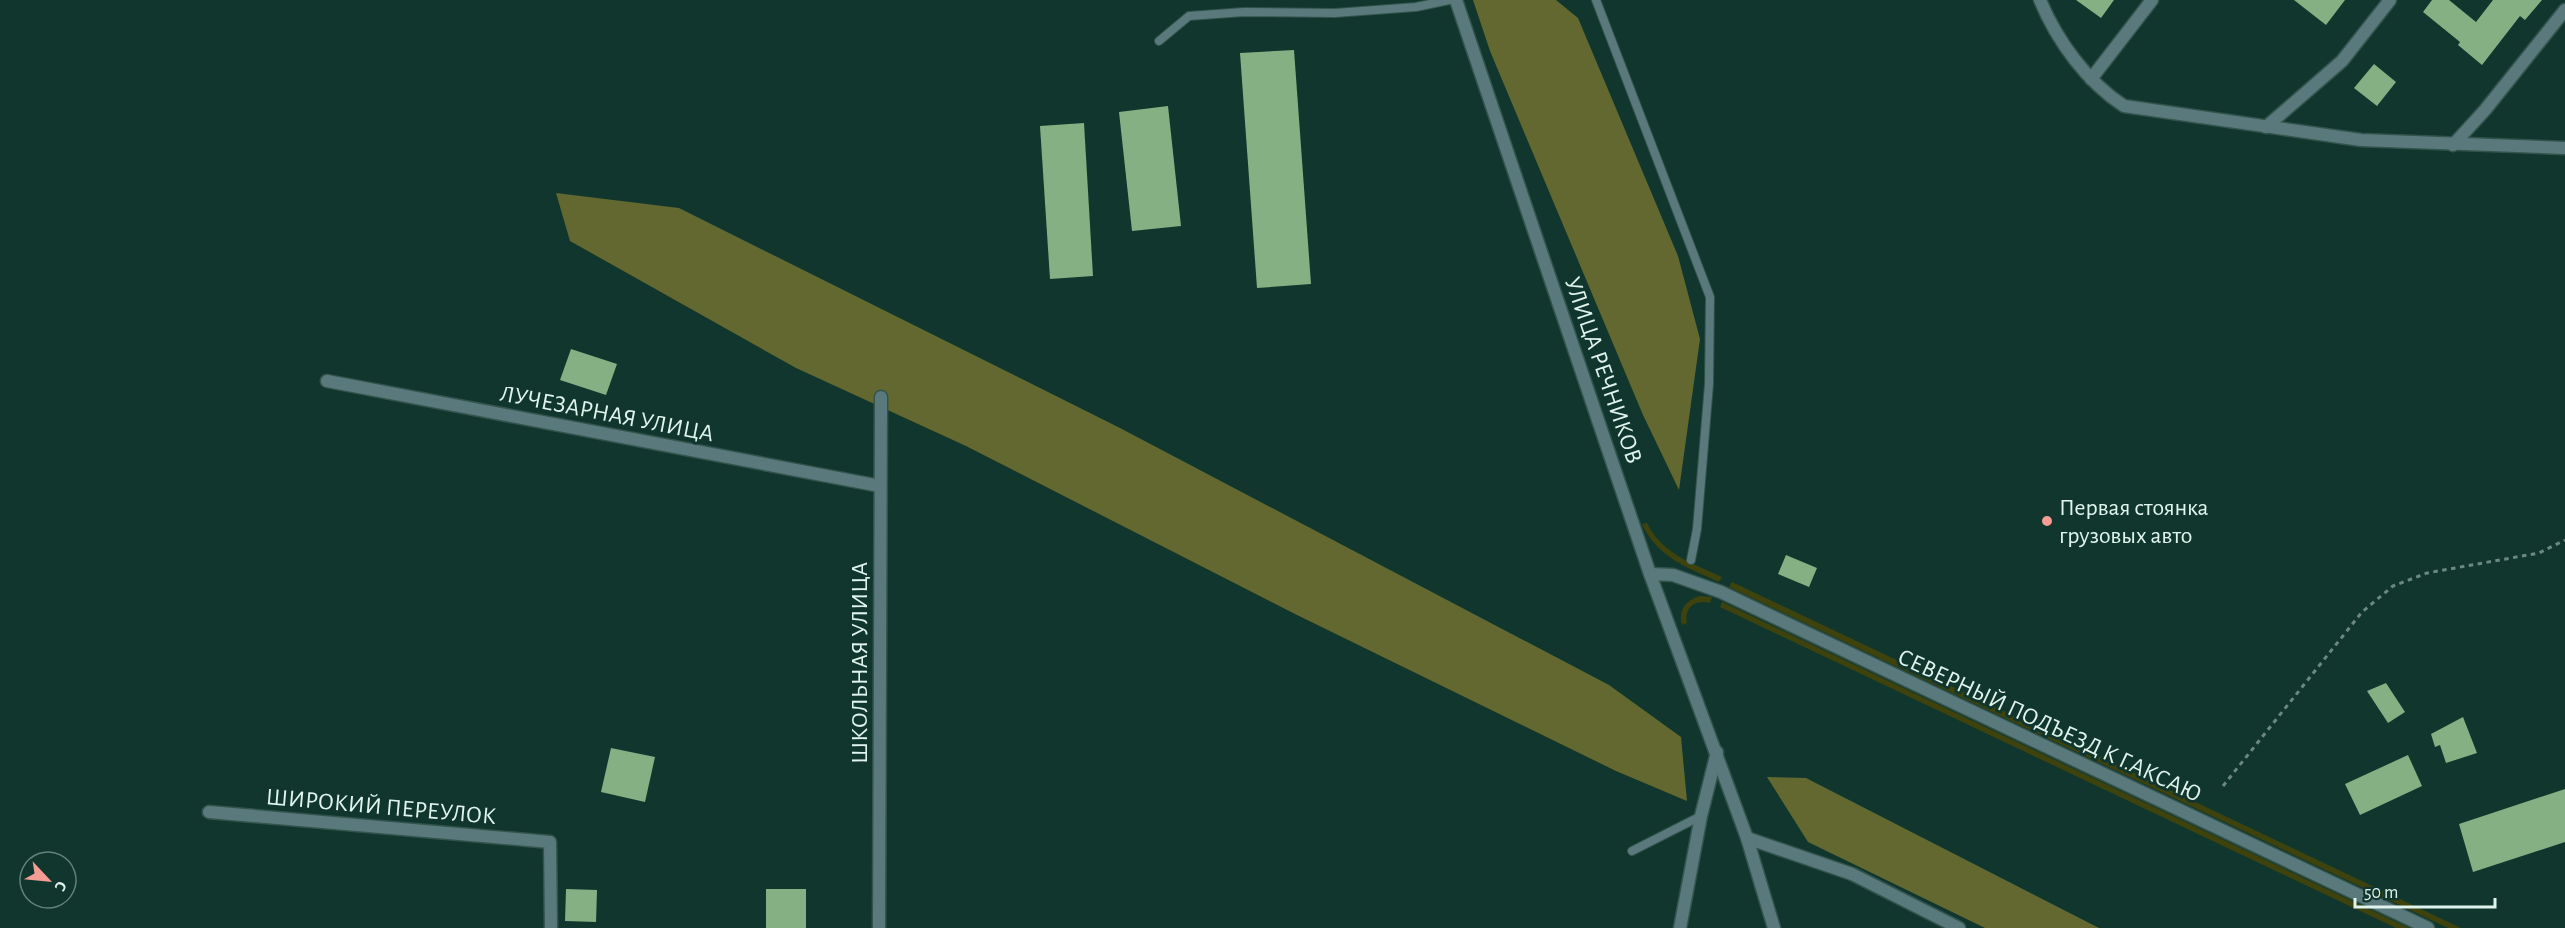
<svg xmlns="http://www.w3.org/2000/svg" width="2565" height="928" font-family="'Alegreya Sans',sans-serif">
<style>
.green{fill:#3e430e}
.forest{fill:#62682f}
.building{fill:#84b083}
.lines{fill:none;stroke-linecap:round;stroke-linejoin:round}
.service-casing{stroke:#32544c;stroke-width:10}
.minor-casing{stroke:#32544c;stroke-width:15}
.tertiary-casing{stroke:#32544c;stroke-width:15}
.path{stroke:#6b8981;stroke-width:3;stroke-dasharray:4.5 4.5;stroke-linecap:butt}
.service{stroke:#5a797d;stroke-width:8}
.minor{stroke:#5a797d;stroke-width:12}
.tertiary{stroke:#5a797d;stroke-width:12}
.poi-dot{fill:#f59c95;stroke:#11362d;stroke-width:2}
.labels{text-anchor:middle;stroke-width:6;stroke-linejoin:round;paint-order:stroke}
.street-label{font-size:24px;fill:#dff4ed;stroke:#11362d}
.poi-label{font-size:24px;fill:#dff4ed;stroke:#11362d;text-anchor:start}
</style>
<rect width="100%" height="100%" fill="#11362d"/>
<!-- green -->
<g class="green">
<path d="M1647 523C1662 554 1692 563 1722 577L1719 582C1688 568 1657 557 1642 524Z"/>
<polygon points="1732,582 2461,928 2448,928 1729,587"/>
<path d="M1700 596 1712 597 1710 603C1695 599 1684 608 1687 623L1682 625C1678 610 1686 600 1700 596Z"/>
<polygon points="1722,602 2409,928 2396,928 1720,607"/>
</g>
<!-- forest -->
<g class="forest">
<polygon points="1473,0 1556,0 1578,18 1678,256 1700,339 1679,490 1643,415 1490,51"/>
<polygon points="556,193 679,208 1120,428 1609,685 1681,737 1687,801 1616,771 1295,614 966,446 796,368 570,241"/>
<polygon points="1767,777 1806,778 2099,928 1985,928 1808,842"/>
</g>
<!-- building -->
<g class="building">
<polygon points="2076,0 2114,0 2101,18"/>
<polygon points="2294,0 2345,0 2326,25"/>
<polygon points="2432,0 2449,0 2476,22 2493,0 2542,0 2525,20 2520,16 2482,65 2458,45 2460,42 2423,12"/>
<polygon points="1294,50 1311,284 1257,288 1240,53"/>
<polygon points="2374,64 2396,82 2377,106 2354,88"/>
<polygon points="1168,106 1181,226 1132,231 1119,112"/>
<polygon points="1084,123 1093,276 1050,279 1040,126"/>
<polygon points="571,349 617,364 606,395 560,380"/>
<polygon points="1786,555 1817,568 1809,587 1778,574"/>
<polygon points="2386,683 2405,712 2388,723 2367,691"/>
<polygon points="2463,717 2477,753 2446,763 2440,745 2435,747 2431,734"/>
<polygon points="611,748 655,757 645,802 601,792"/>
<polygon points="2408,755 2422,786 2360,815 2345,784"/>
<polygon points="2565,789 2565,842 2473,872 2459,824"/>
<polygon points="566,889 597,890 596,922 565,921"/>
<rect x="766" y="889" width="40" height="39"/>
</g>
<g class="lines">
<!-- service casing -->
<g class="service-casing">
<g id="service">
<polyline points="1596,0 1710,297 1709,384 1697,529 1691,560"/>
<polyline points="1159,41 1189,16 1244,12 1335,13 1416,7 1449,0"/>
<polyline points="1632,851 1701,816"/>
</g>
</g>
<!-- minor casing -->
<g class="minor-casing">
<g id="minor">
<path d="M2040 0C2057 41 2087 82 2124 106L2361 140 2565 148"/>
<polyline points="2091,79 2152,0"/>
<polyline points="2266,127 2342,61 2390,0"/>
<polyline points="2453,145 2485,110 2565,10"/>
<polyline points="327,381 880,486"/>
<polyline points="209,812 550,842 551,928"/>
<polyline points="1747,838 1852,874 1959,928"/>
<polyline points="879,928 881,397"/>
<polyline points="1680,928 1701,816 1717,752"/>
</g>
</g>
<!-- tertiary casing -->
<g class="tertiary-casing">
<g id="tertiary">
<polyline points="1456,0 1650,574 1747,838 1774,928"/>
<polyline points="1650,574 1673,575 1721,592 2428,928"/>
</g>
</g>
<!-- path -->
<polyline class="path" points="2223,786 2362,612 2393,586 2427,573 2539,553 2565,540"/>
<!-- service -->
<use href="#service" class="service"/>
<!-- minor -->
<use href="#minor" class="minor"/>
<!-- tertiary -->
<use href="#tertiary" class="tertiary"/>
</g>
<!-- markers -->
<circle class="poi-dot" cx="2047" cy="521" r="6"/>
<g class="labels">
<!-- street labels -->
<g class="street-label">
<text transform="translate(1604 370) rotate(71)" y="8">УЛИЦА РЕЧНИКОВ</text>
<text transform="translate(607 413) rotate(11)" y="8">ЛУЧЕЗАРНАЯ УЛИЦА</text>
<text transform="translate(859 663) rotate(-90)" y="8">ШКОЛЬНАЯ УЛИЦА</text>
<text transform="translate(2050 725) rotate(25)" y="8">СЕВЕРНЫЙ ПОДЪЕЗД К Г.АКСАЮ</text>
<text transform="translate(381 806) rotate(5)" y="8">ШИРОКИЙ ПЕРЕУЛОК</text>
</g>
<!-- poi labels -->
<g class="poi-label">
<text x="2059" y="515">Первая стоянка<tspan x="2059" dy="28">грузовых авто</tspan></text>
</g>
</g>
<!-- north arrow -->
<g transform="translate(48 880) rotate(116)"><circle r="28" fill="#11362d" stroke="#63827a" stroke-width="1.5"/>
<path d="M0-4.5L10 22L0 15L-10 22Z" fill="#f59c95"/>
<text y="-9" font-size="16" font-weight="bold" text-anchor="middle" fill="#dff4ed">С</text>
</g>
<!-- scale -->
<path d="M2355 898v9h140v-9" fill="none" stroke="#dff4ed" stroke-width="3"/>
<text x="2364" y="898" font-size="18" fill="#dff4ed" stroke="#11362d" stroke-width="4.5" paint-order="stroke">50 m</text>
</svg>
